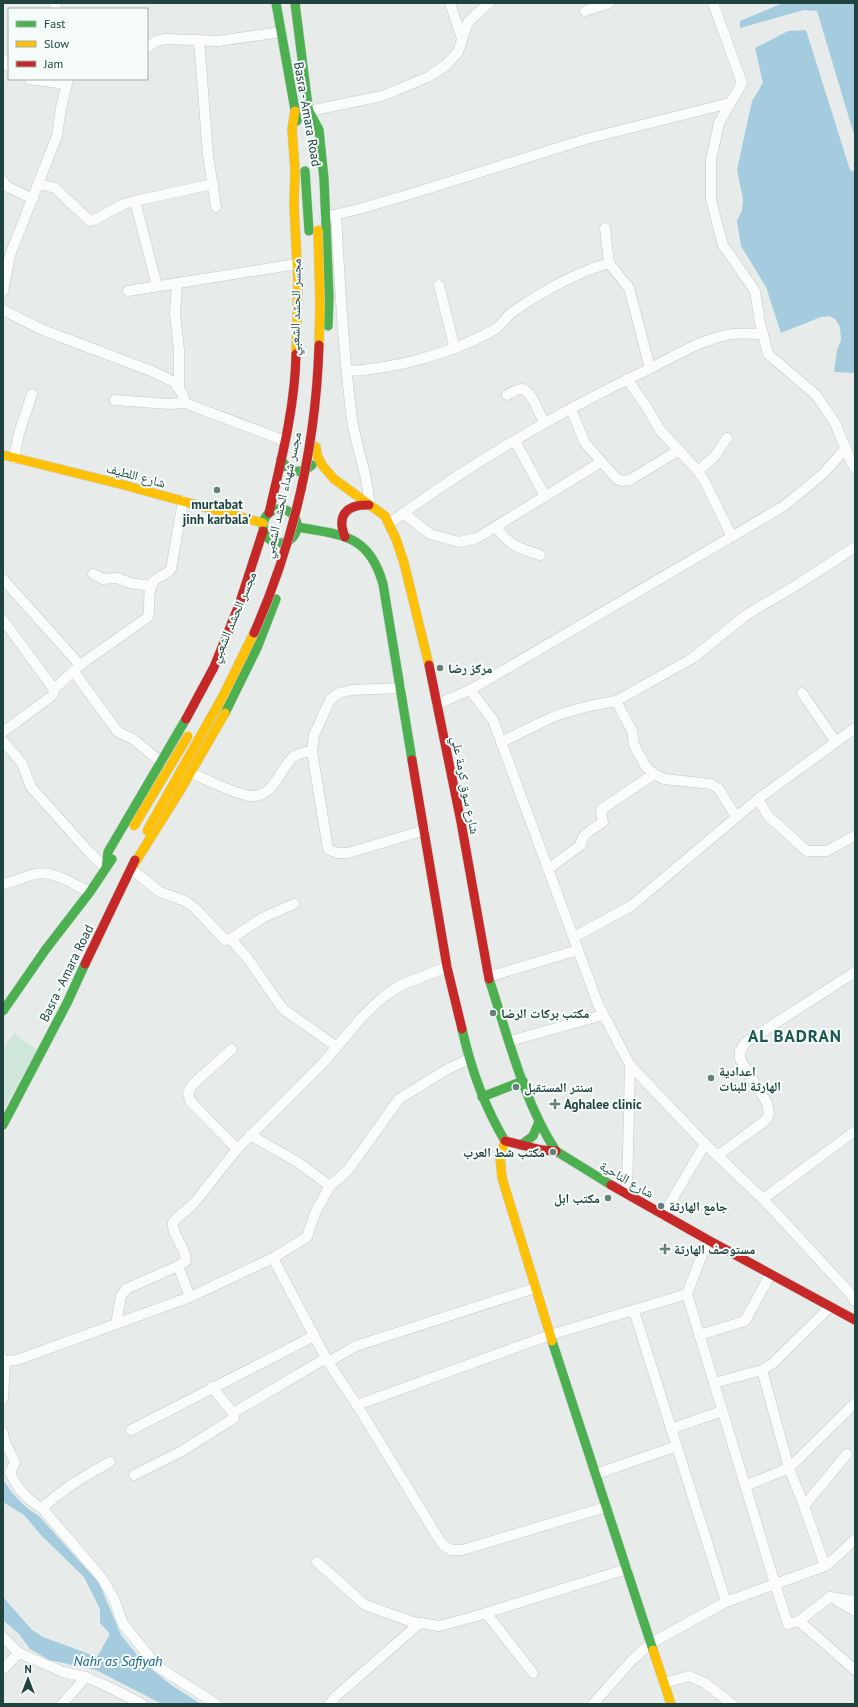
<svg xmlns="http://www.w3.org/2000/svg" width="858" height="1707" font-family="'PT Sans','Noto Naskh Arabic',sans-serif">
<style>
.green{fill:#cfe6da}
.water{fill:#a4ccde}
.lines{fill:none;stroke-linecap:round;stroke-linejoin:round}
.street-casing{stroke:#c4c9c8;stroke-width:11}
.fast-casing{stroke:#c2cac9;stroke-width:10}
.slow-casing{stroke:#c2cac9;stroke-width:10}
.jam-casing{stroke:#c2cac9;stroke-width:10}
.street{stroke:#fbfcfc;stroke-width:10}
.fast{stroke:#4caf50;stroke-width:9}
.slow{stroke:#ffc107;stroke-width:9}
.jam{stroke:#c62828;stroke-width:9}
.slow-bridge-casing{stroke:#c1cbca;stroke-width:10;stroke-linecap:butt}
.jam-bridge-casing{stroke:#c1cbca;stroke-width:10;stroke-linecap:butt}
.slow-bridge{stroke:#ffc107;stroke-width:9}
.jam-bridge{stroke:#c62828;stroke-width:9}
.poi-dot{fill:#667e7c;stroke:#f5fbf9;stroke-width:1.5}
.labels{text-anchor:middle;stroke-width:4;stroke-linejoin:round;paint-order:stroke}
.street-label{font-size:13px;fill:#214340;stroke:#f5fbf9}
.poi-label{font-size:13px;font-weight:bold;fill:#214340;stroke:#f5fbf9;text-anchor:start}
.water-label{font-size:14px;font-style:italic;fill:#145f86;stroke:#f5fbf9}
.district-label{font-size:17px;font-weight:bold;letter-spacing:1px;fill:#1a5753;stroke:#f5fbf9}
</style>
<rect width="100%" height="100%" fill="#e7eceb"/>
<!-- green -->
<polygon class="green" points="14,1033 37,1050 3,1110 3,1049"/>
<!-- water -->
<g class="water">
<polygon points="783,3 855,3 855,138 817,11 804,10 740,28 740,21"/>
<polygon points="806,30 850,170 855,172 855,373 834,372 837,350 841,340 840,327 836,320 830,316 821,317 781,333 766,287 741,246 737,221 742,210 743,199 737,170 752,101 763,83 755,48 788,31"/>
<path d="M3 1479C12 1495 24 1507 39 1516L99 1583 121 1635 143 1662 171 1685 201 1704H162L96 1670 49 1660 30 1649 19 1634 3 1620V1597L32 1630 43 1637 97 1657 110 1634 100 1623V1609L84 1577 42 1536 24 1515 3 1502Z"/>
</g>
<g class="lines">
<!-- street casing -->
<g class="street-casing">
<g id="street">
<polyline points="55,3 56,9"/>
<polyline points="450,3 462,39"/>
<polyline points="713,3 742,83 719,123 711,160 711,199 718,227 723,245 755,291 760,323 768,354 816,395 835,423 851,462 855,468"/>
<polyline points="585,11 609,3"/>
<polyline points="199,40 208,155 216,207"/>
<polyline points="147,48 156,41 166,39 218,41 281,32"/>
<polyline points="3,59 9,67"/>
<polyline points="29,79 66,84"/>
<polyline points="309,111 382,96 428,77 446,65 458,52 468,22 489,3"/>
<polyline points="3,181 6,186 33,199"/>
<polyline points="39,184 55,188 90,221 94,220 124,204 135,201 213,184"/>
<polyline points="135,201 157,286"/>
<path d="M336 215C340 283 343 351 352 419 356 448 369 477 369 505"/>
<polyline points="325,217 359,209 414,193 586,139 730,103"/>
<polyline points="605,228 609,263 629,288 650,368"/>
<polyline points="177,283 175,313 179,350 179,389"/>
<polyline points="439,285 455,349"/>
<polyline points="3,291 10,255 57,136 61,108 68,79"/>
<polyline points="128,291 297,264"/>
<polyline points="3,310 43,330 154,372 174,382 182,393 185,403 285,441"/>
<path d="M347 371C394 369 450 354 492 331 501 327 506 316 514 311 543 291 575 273 609 263"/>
<polyline points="627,379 646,406 660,430 698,471 705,482 732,537"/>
<path d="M507 395C512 392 517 389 522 389 532 391 540 415 544 423"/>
<polyline points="115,400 169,404 185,403"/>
<polyline points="571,409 585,443 616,478 622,481 630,480 679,450"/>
<polyline points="515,441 545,496"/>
<polyline points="14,458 19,433 32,394"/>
<polyline points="698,471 715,456 727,438"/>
<polyline points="403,513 430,534 459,542 477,538 601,462"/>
<path d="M389 524C470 463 559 412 649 369 675 356 698 341 727 335 738 332 752 334 763 334"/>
<path d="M496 527C511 547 517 547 540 555"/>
<polyline points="93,574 103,579 117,578 130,583 151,586"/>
<polyline points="3,579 80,665"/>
<polyline points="3,620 54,689"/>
<polyline points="74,672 118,732 133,739 161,762"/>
<polyline points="401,688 352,690 339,693 330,700 314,735 312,751 328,849 337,853 348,853 425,830"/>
<polyline points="470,690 493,720 598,1004 630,1065 705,1144 763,1199 849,1292 855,1301"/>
<polyline points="802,693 836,742"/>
<polyline points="616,701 632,731 634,745 646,767 654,774 664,779 711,784 719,789 736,817"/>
<polyline points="437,704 470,690 784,506 824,473 846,448"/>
<path d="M3 732 53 695 54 689 80 665 148 617C151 606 146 587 155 580 160 575 167 575 171 569L183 501"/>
<polyline points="3,741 22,763 31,787 89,852 106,868"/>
<polyline points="501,742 557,715 589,706 616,701 693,658 746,615 800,583 855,547"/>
<path d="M191 773C203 778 239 796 251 796 274 797 279 771 292 758 298 753 305 752 312 751"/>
<polyline points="758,799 768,816 807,851 827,851 854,836"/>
<polyline points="131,869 160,892 185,901 195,908 225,940 231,939 262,918 294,904"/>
<path d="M548 869 581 845C580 834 595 828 603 822L601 813 602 809 654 774"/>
<path d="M3 884C15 882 25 876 36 874 54 870 74 885 90 892"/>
<polyline points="574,937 631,906 758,799 855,728"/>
<polyline points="231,939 248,959 283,1009 337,1047"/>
<polyline points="488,977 578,950"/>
<polyline points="510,1041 603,1015"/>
<polyline points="232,1049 192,1085 188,1093 190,1101 237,1149"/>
<polyline points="250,1135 299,1163 330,1186"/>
<polyline points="717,1156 766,1120 769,1113 767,1103 740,1059 740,1051 746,1042 855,972"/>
<polyline points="627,1193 630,1065"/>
<polyline points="763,1199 855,1131"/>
<polyline points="663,1215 705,1144"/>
<polyline points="273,1258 328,1362 357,1405 442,1544 451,1550 462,1550 606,1507"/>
<polyline points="178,1266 190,1297"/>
<polyline points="687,1294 775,1584 788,1624 799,1621 830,1597 855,1601"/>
<polyline points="634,1311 726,1602"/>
<path d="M116 1324 121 1296 126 1289 178 1266 186 1261C186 1246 171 1236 173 1222L195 1202 237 1149 323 1063 363 1016 383 997 401 985 447 967"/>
<polyline points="699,1335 745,1321 770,1275"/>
<polyline points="3,1359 5,1361 3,1398"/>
<polyline points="5,1361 17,1360 190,1297 273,1258 307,1237 315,1213 330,1186 348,1170 399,1099 446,1070 469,1059"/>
<polyline points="328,1362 356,1346 535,1288"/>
<polyline points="714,1383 762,1370"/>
<polyline points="357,1405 550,1335 687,1294 708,1240"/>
<polyline points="233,1413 326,1358"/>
<polyline points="671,1429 722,1411"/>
<polyline points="131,1430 314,1336"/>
<path d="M3 1433 5 1442 15 1462 10 1473C19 1490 26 1499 42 1508L102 1578 114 1599 123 1624 157 1666 216 1704"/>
<polyline points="596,1474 677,1446"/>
<polyline points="134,1475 182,1451 234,1418 233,1413 212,1387"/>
<polyline points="745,1486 789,1468 855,1403"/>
<polyline points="804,1506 847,1454"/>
<path d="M42 1508C63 1489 85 1475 110 1462"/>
<polyline points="317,1562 365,1605 413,1622 439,1626 473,1617 627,1569"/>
<polyline points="825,1566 804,1506 789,1468 762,1370 773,1363 830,1307"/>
<polyline points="837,1601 855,1611"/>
<polyline points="486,1613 533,1673"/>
<polyline points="799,1621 855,1670"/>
<polyline points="3,1637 19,1653 63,1672 86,1677 111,1688 142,1704"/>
<polyline points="3,1669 19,1653"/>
<polyline points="664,1683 689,1676 705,1683 732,1704"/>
<polyline points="62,1704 86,1677"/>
<polyline points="330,1704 335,1697 420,1623"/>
<polyline points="593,1704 632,1660 651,1643 726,1602 825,1566 834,1559 855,1539"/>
</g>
</g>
<!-- fast casing -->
<g class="fast-casing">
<g id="fast">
<polyline points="276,3 297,121"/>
<polyline points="295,3 310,122"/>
<polyline points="309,111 319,130 324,179 329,296 328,326"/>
<polyline points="305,171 309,231"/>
<path d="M281 459C288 473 300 475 312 465"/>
<circle cx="280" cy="526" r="17"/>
<path d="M297 527C342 535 369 534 383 584L412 760"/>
<polyline points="225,713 257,648 276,599"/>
<polyline points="106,868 108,852 186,719"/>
<path d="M489 979C507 1033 524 1103 556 1151L611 1185"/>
<polyline points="3,1011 46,949 90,892 112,859"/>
<path d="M462 1029C471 1069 484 1106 505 1141"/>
<polyline points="482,1097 523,1081"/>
<polyline points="3,1125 67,1003 85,964"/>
<polyline points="521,1145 533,1136 539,1122"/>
<polyline points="552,1341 653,1650"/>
</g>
</g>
<!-- slow casing -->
<g class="slow-casing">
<g id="slow">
<polyline points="295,111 292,129 295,170 294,205 298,282 296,354"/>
<polyline points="316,447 317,455 322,465 334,479 385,516 396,539 404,563 429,665"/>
<polyline points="3,455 120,484 263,523"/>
<polyline points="131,869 181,789 225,713"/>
<polyline points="505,1141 500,1157 502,1178 552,1341"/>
<polyline points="653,1650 671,1704"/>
</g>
</g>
<!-- jam casing -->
<g class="jam-casing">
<g id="jam">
<path d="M269 513C281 461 295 408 296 354"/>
<path d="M345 537C336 515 347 504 369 505"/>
<polyline points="429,665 461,822 489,979"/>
<polyline points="186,719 214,667 239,605 263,531"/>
<polyline points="412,760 447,967 462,1029"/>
<polyline points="85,964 135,860"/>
<polyline points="505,1141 542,1150 556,1151"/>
<polyline points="611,1185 708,1240 855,1320"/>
</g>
</g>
<!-- street -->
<use href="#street" class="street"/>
<!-- fast -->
<use href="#fast" class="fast"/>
<!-- slow -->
<use href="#slow" class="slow"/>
<!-- jam -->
<use href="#jam" class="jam"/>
<!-- slow-bridge casing -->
<g class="slow-bridge-casing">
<g id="slow-bridge">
<polyline points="318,230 320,304 319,345"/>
<polyline points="134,826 188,736"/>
<polyline points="147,831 223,696 254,633"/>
</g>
</g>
<!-- jam-bridge casing -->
<g class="jam-bridge-casing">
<path id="jam-bridge" d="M254 633C294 542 316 443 319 345"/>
</g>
<!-- slow-bridge -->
<use href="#slow-bridge" class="slow-bridge"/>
<!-- jam-bridge -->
<use href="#jam-bridge" class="jam-bridge"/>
</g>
<!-- markers -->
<g class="poi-dot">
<circle cx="217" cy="490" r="4"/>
<circle cx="440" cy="668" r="4"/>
<circle cx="493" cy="1013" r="4"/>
<circle cx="711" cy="1078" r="4"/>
<circle cx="516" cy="1087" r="4"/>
<path d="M553 1098h4v4h4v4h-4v4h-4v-4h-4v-4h4z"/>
<circle cx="553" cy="1152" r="4"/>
<circle cx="608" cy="1198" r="4"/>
<circle cx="661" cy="1206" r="4"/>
<path d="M663 1243h4v4h4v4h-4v4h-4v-4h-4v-4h4z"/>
</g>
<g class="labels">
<!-- street labels -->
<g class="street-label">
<text transform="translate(308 114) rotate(80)" y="5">Basra - Amara Road</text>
<text transform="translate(295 307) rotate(-89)" y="5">مجسر الحشد الشعبي</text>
<text transform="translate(136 475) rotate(15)" y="5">شارع اللطيف</text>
<text transform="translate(282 495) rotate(-77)" y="5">مجسر شهداء الحشد الشعبي</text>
<text transform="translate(233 617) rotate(-67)" y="5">مجسر الحشد الشعبي</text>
<text transform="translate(466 785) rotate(79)" y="5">شارع سوق كرمة علي</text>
<text transform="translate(66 973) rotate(-64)" y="5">Basra - Amara Road</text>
<text transform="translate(627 1179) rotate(30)" y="5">شارع الناحية</text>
</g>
<!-- poi labels -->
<g class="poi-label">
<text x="217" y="509" text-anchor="middle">murtabat<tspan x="217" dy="15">jinh karbala'</tspan></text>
<text x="448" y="673">مركز رضا</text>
<text x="501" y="1018">مكتب بركات الرضا</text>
<text x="719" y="1076">اعدادية<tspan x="719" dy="15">الهارثة للبنات</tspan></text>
<text x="524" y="1092">سنتر المستقبل</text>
<text x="564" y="1109">Aghalee clinic</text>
<text x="545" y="1157" text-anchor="end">مكتب شط العرب</text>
<text x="600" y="1203" text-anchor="end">مكتب ابل</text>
<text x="669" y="1211">جامع الهارثة</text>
<text x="674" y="1254">مستوصف الهارثة</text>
</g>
<!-- water labels -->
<g class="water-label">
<text x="118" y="1666">Nahr as Safiyah</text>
</g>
<!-- district labels -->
<g class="district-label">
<text x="795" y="1042">AL BADRAN</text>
</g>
</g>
<!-- border -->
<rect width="858" height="1707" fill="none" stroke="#214340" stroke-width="8"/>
<!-- legend -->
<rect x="8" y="8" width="140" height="72" fill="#f5fbf9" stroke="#a0b1af"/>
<rect x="16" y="21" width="20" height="6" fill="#4caf50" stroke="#a0b1af"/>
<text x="44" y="28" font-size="12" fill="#214340">Fast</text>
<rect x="16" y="41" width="20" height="6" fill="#ffc107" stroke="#a0b1af"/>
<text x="44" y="48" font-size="12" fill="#214340">Slow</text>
<rect x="16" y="61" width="20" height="6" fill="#c62828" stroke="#a0b1af"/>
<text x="44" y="68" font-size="12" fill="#214340">Jam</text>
<!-- north arrow -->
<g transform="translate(28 1679)" stroke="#f5fbf9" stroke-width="3" paint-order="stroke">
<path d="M0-3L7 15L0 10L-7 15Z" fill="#214340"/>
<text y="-6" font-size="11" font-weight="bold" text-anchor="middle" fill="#214340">N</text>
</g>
</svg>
